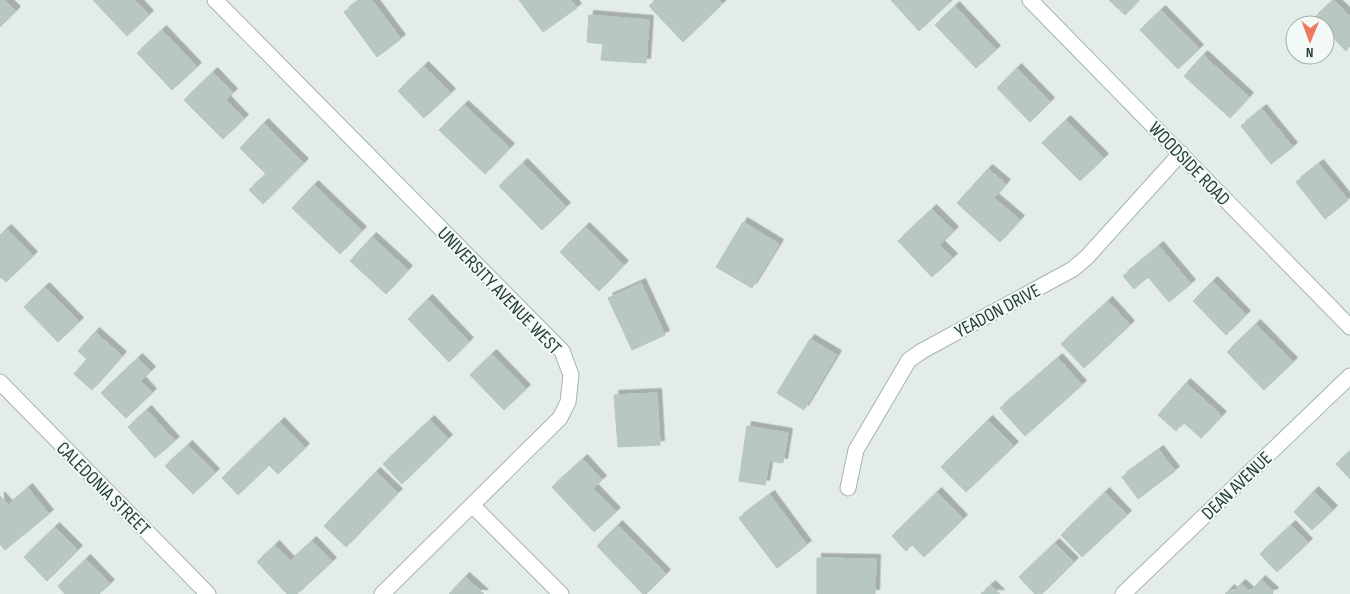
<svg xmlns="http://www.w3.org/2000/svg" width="1350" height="594" font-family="'Sofia Sans Condensed',sans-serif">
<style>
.building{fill:#b8c7c0;stroke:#b5c6be;filter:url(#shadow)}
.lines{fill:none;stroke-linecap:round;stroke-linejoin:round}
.minor-casing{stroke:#a6b4af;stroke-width:17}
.minor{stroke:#fff;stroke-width:15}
.labels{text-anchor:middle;stroke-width:4;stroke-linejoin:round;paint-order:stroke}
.street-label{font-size:19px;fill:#233e35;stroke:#f3f9f6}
</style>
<defs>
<filter id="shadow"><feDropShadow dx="4.5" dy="-4.5" stdDeviation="0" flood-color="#0004"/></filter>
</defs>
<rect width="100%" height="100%" fill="#e3ece8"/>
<!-- building -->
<g class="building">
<polygon points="0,0 5,0 16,11 0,27"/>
<polygon points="93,0 135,0 149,15 127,36"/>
<polygon points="361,0 372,0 401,39 377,57 344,12"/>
<polygon points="519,0 571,0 577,8 543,32"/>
<polygon points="655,0 719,0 722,4 683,42 649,6"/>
<polygon points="891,0 948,0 950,2 919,31"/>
<polygon points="1109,0 1139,0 1125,15"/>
<polygon points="1333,0 1350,16 1350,46 1346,51 1325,29 1325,25 1321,25 1314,18"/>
<polygon points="955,6 996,50 976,68 935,25"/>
<polygon points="1161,10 1199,49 1178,69 1140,30"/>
<polygon points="589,15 649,20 646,63 601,60 603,44 587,42"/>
<polygon points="162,30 197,67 172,90 137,53"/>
<polygon points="1203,55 1249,97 1230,118 1184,76"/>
<polygon points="424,66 451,93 424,118 398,91"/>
<polygon points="1017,68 1050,102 1030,122 997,88"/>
<polygon points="213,72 233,93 226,100 244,119 223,139 184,100"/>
<polygon points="464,105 510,148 485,174 439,130"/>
<polygon points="1262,109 1293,147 1271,164 1241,126"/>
<polygon points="1066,120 1104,158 1080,181 1042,143"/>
<polygon points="264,123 304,163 263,204 249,190 266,174 240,148"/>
<polygon points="523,163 566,207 542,230 499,186"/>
<polygon points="1319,164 1348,200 1325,219 1296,182"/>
<polygon points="988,169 1006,184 994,198 1020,220 1000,242 957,203"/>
<polygon points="314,185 362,231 340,254 292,208"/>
<polygon points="932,209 954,231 940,245 953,258 932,277 898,241"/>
<polygon points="743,222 779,244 752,288 716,267"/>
<polygon points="585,227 624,265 599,291 560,252"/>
<polygon points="7,229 33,256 6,282 0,277 0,235"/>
<polygon points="372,237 408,270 386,294 350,261"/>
<polygon points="1159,246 1191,284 1169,302 1148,277 1134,289 1123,276"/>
<polygon points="1213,281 1246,315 1226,335 1193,301"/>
<polygon points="641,283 665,335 632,350 608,298"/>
<polygon points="45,287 79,322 58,342 24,307"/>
<polygon points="428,299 469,342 449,362 408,319"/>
<polygon points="1108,301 1130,325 1084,368 1061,344"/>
<polygon points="1256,324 1293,362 1264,390 1227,352"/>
<polygon points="95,332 122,356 92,390 74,374 87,359 78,351"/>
<polygon points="810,339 837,355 804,410 777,393"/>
<polygon points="492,354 526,389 504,410 470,375"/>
<polygon points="138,358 151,371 141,381 152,393 126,418 101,393"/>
<polygon points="1058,358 1082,385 1025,436 1000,408"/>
<polygon points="1186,383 1222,416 1201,438 1183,422 1176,431 1158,415"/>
<polygon points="657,393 660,445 618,447 614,395"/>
<polygon points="147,410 175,441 155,458 128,427"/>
<polygon points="430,420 448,439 402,484 383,464"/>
<polygon points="988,420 1014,446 966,492 941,467"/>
<polygon points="280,422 305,448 278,474 269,465 238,495 222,478"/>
<polygon points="747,426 788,433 783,463 769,461 765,485 739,481"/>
<polygon points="188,445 215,473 193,494 165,466"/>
<polygon points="1159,450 1175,471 1138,499 1122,477"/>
<polygon points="1350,451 1350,479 1336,464"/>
<polygon points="583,459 602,480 593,488 616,512 594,532 552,487"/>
<polygon points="376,472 398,493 346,547 324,526"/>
<polygon points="28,488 49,514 5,550 0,544 0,496 8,505"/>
<polygon points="1314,491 1333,510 1312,530 1294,512"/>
<polygon points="937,492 963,519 924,557 912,545 906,551 892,536"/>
<polygon points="1105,492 1127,515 1082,557 1061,535"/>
<polygon points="770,495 807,545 777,568 739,518"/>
<polygon points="618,525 666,574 646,594 643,594 597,546"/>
<polygon points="1291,525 1308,543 1277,572 1260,554"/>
<polygon points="55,527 78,550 47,581 24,557"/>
<polygon points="312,541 332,562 297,594 287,594 257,562 275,545 290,561"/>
<polygon points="1055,543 1074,562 1042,594 1035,594 1019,577"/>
<polygon points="817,558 876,559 875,594 817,594"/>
<polygon points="86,559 110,584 99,594 65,594 58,586"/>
<polygon points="465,577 484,594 449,594"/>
<polygon points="1261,580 1274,592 1272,594 1225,594 1230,589 1233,592 1241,584 1250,592"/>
<polygon points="991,585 1000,594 981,594"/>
</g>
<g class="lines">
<!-- minor casing -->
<g class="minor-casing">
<g id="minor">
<polyline points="215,0 562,351 571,375 568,402 560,418 382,594"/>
<polyline points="1030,0 1350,327"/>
<polyline points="0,382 208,594"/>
<polyline points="848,488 856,450 909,360 922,351 1073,269 1087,257 1181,153"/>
<polyline points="473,506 561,594"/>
<polyline points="1123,594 1350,376"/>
</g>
</g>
<!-- minor -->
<use href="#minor" class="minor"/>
</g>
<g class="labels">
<!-- street labels -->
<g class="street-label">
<text transform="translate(1190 163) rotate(46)" y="7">WOODSIDE ROAD</text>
<text transform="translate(500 290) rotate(46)" y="7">UNIVERSITY AVENUE WEST</text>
<text transform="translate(997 310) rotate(-28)" y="7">YEADON DRIVE</text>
<text transform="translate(1236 485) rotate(-44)" y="7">DEAN AVENUE</text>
<text transform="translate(104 488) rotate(45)" y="7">CALEDONIA STREET</text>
</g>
</g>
<!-- north arrow -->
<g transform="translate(1310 40) rotate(181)"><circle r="24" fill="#f3f9f6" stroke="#a0aea9"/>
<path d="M0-4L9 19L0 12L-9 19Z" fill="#ef795e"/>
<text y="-8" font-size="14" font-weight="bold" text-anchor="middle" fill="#233e35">N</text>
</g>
</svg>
